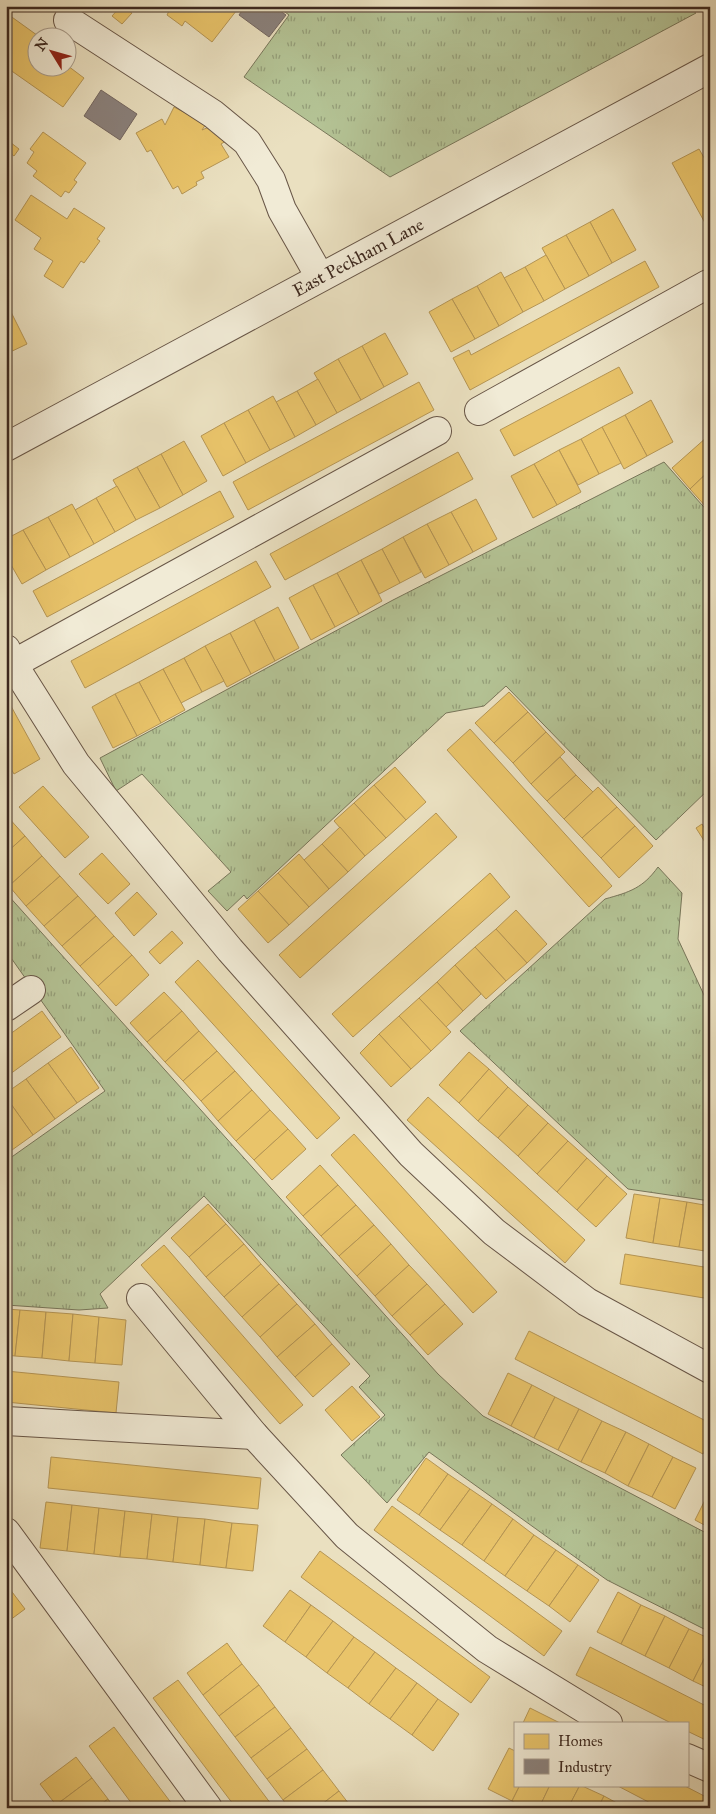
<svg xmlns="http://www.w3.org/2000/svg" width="716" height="1814" font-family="'IM FELL Great Primer',serif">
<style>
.grass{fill:url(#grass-tufts);stroke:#78765a}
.homes{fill:#e9c46a;stroke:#b59554}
.industry{fill:#8a817c;stroke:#736660}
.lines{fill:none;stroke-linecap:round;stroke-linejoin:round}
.minor-casing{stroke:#685647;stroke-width:30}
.minor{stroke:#f1ebd6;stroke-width:28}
.labels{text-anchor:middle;stroke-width:5;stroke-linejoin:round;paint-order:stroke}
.street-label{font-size:18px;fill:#3c281f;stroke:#f1ebd6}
</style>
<defs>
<pattern id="grass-tufts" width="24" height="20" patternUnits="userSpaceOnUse" patternTransform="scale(1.25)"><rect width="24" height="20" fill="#b4c395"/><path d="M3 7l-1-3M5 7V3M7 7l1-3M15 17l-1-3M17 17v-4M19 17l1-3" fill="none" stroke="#949e79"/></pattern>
</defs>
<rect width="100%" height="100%" fill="#eae0c0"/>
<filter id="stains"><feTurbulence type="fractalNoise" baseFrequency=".004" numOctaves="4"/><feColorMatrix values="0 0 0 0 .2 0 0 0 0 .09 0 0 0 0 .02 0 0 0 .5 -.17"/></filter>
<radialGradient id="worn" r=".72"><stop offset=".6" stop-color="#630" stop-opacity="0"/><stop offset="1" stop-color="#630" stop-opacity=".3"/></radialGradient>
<!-- grass -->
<g class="grass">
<polygon points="277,6 687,6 696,13 390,177 244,77 289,15"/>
<polygon points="664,462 710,514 710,788 656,840 506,686 484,706 446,713 247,899 244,895 227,911 208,891 231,872 142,774 116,791 100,758 393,600"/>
<path d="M658 867 682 893 678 939 710 1008V1201L628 1189 460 1031 605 899C630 892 643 888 658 867Z"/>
<polygon points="6,893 438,1374 483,1416 710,1535 710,1632 607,1580 429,1452 387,1503 341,1455 385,1415 359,1387 370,1376 204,1196 100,1294 108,1308 79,1310 6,1305 6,1161 105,1091 9,955 6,956"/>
</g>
<!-- homes -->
<g class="homes">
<polygon points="121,6 132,13 122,24 112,16"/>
<polygon points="163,6 240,6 212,42 185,21 182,26 167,15 169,11"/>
<polygon points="9,15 41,38 38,38 38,68 68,66 84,78 63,107 6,67 6,19"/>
<polygon points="174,107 206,124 202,130 211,126 226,141 221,144 229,157 201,172 204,178 196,182 197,185 182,194 178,186 173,189 151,150 147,152 136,133 162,119 165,125"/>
<polygon points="43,132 86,163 74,180 77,182 69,193 65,191 61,197 33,176 37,171 27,163 34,152 30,149"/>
<polygon points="6,139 19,149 14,156 6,150"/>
<polygon points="699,149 710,168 710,232 672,163"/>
<polygon points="31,195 67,219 74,208 105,228 97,239 100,241 84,263 81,261 63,288 44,276 53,261 34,249 41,238 15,220"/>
<polygon points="613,209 636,250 612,263 590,222"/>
<polygon points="590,222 612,263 589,276 566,235"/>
<polygon points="566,235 589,276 565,289 542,248"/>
<polygon points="546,255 565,289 544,301 525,267"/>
<polygon points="645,261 659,287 470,390 453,358 469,350 471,355"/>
<polygon points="525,267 544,301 523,312 504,278"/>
<polygon points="501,272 523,312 499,326 477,286"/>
<polygon points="477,286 499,326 475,339 452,299"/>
<polygon points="452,299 475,339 451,352 429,312"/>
<polygon points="11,312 27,344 6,354 6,314"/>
<polygon points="385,333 408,374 384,387 362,346"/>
<polygon points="362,346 384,387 361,400 338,359"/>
<polygon points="338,359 361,400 337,413 314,373"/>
<polygon points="619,367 633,393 514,456 500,430"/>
<polygon points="318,379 337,413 316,425 297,391"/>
<polygon points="419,382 434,410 248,510 233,482"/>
<polygon points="297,391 316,425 295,437 276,402"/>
<polygon points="273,396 295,437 270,450 248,410"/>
<polygon points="651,400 673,442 647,456 625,415"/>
<polygon points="248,410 270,450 246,463 224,423"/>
<polygon points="625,415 647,456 624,469 602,427"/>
<polygon points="224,423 246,463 223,476 201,436"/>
<polygon points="602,427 621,463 599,474 581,439"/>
<polygon points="707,437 710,440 710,470 690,489 672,468"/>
<polygon points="581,439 599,474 578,485 559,450"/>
<polygon points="184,441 207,481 183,495 161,454"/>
<polygon points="559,450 581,492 557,505 534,464"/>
<polygon points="458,452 473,479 285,580 270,554"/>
<polygon points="161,454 183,495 160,508 137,467"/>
<polygon points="534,464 557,505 533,518 511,476"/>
<polygon points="137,467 160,508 136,520 113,480"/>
<polygon points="710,470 710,506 707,508 690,489"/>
<polygon points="117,486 136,520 115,532 96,498"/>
<polygon points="220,491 234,517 47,617 33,591"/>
<polygon points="96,498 115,532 94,544 75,510"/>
<polygon points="476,499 497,539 473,552 451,512"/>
<polygon points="72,504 94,544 70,557 48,517"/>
<polygon points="451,512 473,552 449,565 427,524"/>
<polygon points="48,517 70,557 46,570 23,530"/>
<polygon points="427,524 449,565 425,578 403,537"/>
<polygon points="23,530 46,570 22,584 6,556 6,539"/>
<polygon points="403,537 421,572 400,583 382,549"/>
<polygon points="382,549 400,583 379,594 361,560"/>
<polygon points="361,560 382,601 359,614 337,573"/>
<polygon points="256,561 271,587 85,688 71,661"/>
<polygon points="337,573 359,614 335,627 313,585"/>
<polygon points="313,585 335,627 311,640 289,598"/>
<polygon points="278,607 299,648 275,661 254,620"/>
<polygon points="254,620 275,661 251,674 230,633"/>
<polygon points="230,633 251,674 227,687 205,646"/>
<polygon points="205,646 224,681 202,692 184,658"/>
<polygon points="184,658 202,692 181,703 163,669"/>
<polygon points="163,669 185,710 161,723 139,682"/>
<polygon points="139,682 161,723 137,736 115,694"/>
<polygon points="509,692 528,712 494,743 475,723"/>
<polygon points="115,694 137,736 113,748 92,707"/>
<polygon points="6,697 40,759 14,774 6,760"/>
<polygon points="528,712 546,732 513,763 494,743"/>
<polygon points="470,729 612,886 589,907 447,750"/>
<polygon points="546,732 565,752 531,784 513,763"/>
<polygon points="560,757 576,775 547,801 531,784"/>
<polygon points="395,767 426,802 406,820 374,785"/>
<polygon points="576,775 593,792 564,819 547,801"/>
<polygon points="374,785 406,820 386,838 354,803"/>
<polygon points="43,786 89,837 65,858 19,807"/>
<polygon points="598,787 617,807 582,838 564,819"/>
<polygon points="354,803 386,838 365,856 334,821"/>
<polygon points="617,807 635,826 601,858 582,838"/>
<polygon points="436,813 457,837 300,978 279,955"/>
<polygon points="7,816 25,836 6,853 6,817"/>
<polygon points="702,824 710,837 710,850 696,828"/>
<polygon points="635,826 653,846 619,878 601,858"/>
<polygon points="340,827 365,856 348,872 322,844"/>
<polygon points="25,836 42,856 9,886 6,884 6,853"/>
<polygon points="322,844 348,872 329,889 304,860"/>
<polygon points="102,853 130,884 108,904 79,874"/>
<polygon points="299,854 329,889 309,907 278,873"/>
<polygon points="42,856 60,876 26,906 9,886"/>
<polygon points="278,873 309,907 289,925 258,891"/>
<polygon points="490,873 510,897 353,1037 332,1014"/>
<polygon points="60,876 78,896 44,926 26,906"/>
<polygon points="258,891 289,925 268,943 238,909"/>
<polygon points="137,892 157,914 134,936 115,913"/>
<polygon points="78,896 96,916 62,946 44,926"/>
<polygon points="516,910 547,944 527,963 496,929"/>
<polygon points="96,916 114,936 80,966 62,946"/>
<polygon points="496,929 527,963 506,981 475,947"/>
<polygon points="172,931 183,943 160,964 149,952"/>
<polygon points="114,936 132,955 98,986 80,966"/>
<polygon points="475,947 506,981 486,999 455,965"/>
<polygon points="132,955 149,975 116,1006 98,986"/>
<polygon points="198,960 340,1118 317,1139 175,982"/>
<polygon points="455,965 481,994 463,1011 437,982"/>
<polygon points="437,982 463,1011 446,1027 419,998"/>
<polygon points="164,992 182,1011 147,1042 130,1023"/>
<polygon points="419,998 451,1032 431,1051 399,1016"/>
<polygon points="42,1011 61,1037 6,1077 6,1037"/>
<polygon points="182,1011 199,1031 165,1062 147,1042"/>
<polygon points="399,1016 431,1051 411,1069 379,1034"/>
<polygon points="199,1031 217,1051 183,1081 165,1062"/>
<polygon points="379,1034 411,1069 391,1087 360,1053"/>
<polygon points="71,1047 99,1088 77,1103 48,1063"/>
<polygon points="217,1051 235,1071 201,1101 183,1081"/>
<polygon points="469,1052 489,1069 459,1103 439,1085"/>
<polygon points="48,1063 77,1103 55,1119 26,1079"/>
<polygon points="489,1069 508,1087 478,1121 459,1103"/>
<polygon points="235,1071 252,1090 218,1121 201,1101"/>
<polygon points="26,1079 55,1119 33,1135 6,1097 6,1093"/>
<polygon points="508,1087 528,1105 498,1138 478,1121"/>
<polygon points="252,1090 270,1110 236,1141 218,1121"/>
<polygon points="6,1097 33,1135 12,1150 6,1143"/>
<polygon points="428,1097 585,1240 565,1263 407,1120"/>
<polygon points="528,1105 548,1123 518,1156 498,1138"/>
<polygon points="270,1110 288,1129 254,1160 236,1141"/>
<polygon points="548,1123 568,1141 537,1174 518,1156"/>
<polygon points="288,1129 306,1149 272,1180 254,1160"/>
<polygon points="354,1134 497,1292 473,1313 331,1155"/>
<polygon points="568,1141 587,1158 557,1192 537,1174"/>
<polygon points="587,1158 607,1176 577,1210 557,1192"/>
<polygon points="320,1165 338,1185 303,1216 286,1197"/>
<polygon points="607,1176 627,1194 596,1227 577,1210"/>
<polygon points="338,1185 356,1205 321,1236 303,1216"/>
<polygon points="634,1194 660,1198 653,1243 626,1238"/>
<polygon points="660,1198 687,1202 679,1247 653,1243"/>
<polygon points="687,1202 710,1206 710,1224 705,1251 679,1247"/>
<polygon points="208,1204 226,1224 189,1257 171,1238"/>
<polygon points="356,1205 374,1225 339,1256 321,1236"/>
<polygon points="226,1224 244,1244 206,1277 189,1257"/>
<polygon points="710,1224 710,1252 705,1251"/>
<polygon points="374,1225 391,1244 357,1276 339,1256"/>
<polygon points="244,1244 261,1264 224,1297 206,1277"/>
<polygon points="391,1244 409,1265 375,1296 357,1276"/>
<polygon points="164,1245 303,1405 280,1424 141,1265"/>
<polygon points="625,1254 710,1268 710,1299 620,1284"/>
<polygon points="261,1264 279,1284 242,1317 224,1297"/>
<polygon points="409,1265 427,1284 392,1316 375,1296"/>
<polygon points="279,1284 297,1304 260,1337 242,1317"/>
<polygon points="427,1284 445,1304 410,1335 392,1316"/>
<polygon points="297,1304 315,1324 277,1357 260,1337"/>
<polygon points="445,1304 463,1324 428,1355 410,1335"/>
<polygon points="6,1309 20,1310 15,1356 6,1355"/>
<polygon points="20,1310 46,1312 42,1358 15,1356"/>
<polygon points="46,1312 73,1314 69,1361 42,1358"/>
<polygon points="73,1314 99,1317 95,1363 69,1361"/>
<polygon points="99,1317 126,1320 122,1365 95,1363"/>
<polygon points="315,1324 332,1344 295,1377 277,1357"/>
<polygon points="529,1331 710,1423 710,1440 703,1454 515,1359"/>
<polygon points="332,1344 350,1364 313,1397 295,1377"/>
<polygon points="6,1371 119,1382 116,1413 6,1402"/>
<polygon points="508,1373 532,1385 511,1426 488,1414"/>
<polygon points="532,1385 555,1397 534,1438 511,1426"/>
<polygon points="352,1386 380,1417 352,1441 325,1410"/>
<polygon points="555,1397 579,1409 558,1450 534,1438"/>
<polygon points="579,1409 602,1421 581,1462 558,1450"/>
<polygon points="602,1421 626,1432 605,1473 581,1462"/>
<polygon points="626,1432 649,1444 628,1486 605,1473"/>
<polygon points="649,1444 673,1457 652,1497 628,1486"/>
<polygon points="51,1457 261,1478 258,1509 48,1488"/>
<polygon points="673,1457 696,1468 675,1509 652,1497"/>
<polygon points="426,1458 448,1474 419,1515 397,1500"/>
<polygon points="448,1474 470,1489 440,1530 419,1515"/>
<polygon points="470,1489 492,1504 462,1545 440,1530"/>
<polygon points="710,1490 710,1528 695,1520"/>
<polygon points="46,1502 72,1505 67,1551 40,1548"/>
<polygon points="492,1504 513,1519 484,1561 462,1545"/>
<polygon points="72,1505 99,1508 94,1554 67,1551"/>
<polygon points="392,1506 562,1631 544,1656 374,1530"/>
<polygon points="99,1508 125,1511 120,1557 94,1554"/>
<polygon points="125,1511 152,1514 147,1559 120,1557"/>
<polygon points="152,1514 178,1517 173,1562 147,1559"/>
<polygon points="178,1517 205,1519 200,1565 173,1562"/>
<polygon points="205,1519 232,1523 226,1568 200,1565"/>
<polygon points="513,1519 534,1535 505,1576 484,1561"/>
<polygon points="232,1523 258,1525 253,1571 226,1568"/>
<polygon points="534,1535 556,1550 527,1591 505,1576"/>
<polygon points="556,1550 578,1565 549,1606 527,1591"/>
<polygon points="320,1551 490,1677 471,1703 301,1577"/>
<polygon points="578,1565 599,1580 570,1622 549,1606"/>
<polygon points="6,1584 25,1609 6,1623"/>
<polygon points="290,1590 311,1605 285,1642 263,1626"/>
<polygon points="618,1592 641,1605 621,1644 597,1632"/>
<polygon points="311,1605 333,1621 306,1657 285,1642"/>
<polygon points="641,1605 665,1616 645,1656 621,1644"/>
<polygon points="665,1616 689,1629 669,1668 645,1656"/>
<polygon points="333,1621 354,1637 327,1673 306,1657"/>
<polygon points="689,1629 710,1639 710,1647 693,1681 669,1668"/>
<polygon points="354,1637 375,1652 348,1688 327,1673"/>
<polygon points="227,1643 242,1664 203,1695 187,1673"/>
<polygon points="590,1647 710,1708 710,1742 687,1731 687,1723 671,1723 576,1675"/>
<polygon points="710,1647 710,1689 693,1681"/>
<polygon points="375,1652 396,1668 369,1704 348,1688"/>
<polygon points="242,1664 259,1685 219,1716 203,1695"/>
<polygon points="396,1668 417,1683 390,1719 369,1704"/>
<polygon points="178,1680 274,1808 236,1808 153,1698"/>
<polygon points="417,1683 438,1699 412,1735 390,1719"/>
<polygon points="259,1685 275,1707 235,1737 219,1716"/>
<polygon points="438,1699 459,1714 433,1751 412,1735"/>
<polygon points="275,1707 291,1728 251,1758 235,1737"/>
<polygon points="530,1708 560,1723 523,1723"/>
<polygon points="114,1727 175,1808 135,1808 89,1746"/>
<polygon points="291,1728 307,1749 267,1779 251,1758"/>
<polygon points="509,1748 515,1751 515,1785 520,1785 512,1801 488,1789"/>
<polygon points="307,1749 323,1770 283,1800 267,1779"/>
<polygon points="76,1757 92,1778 56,1805 40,1784"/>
<polygon points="323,1770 339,1791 317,1808 289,1808 283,1800"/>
<polygon points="92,1778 108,1799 96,1808 58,1808 56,1805"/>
<polygon points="520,1785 550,1785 539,1808 525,1808 512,1801"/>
<polygon points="550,1785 580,1785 568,1808 539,1808"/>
<polygon points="580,1785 604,1796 598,1808 568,1808"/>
<polygon points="616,1785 683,1785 710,1799 710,1808 660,1808"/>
<polygon points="339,1791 352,1808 317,1808"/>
<polygon points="604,1796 626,1808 598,1808"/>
<polygon points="108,1799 114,1808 96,1808"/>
</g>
<!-- industry -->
<g class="industry">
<polygon points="245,6 273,6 286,15 269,37 239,15"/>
<polygon points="101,90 137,114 120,140 84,116"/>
</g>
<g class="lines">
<!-- minor casing -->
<g class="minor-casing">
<g id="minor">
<polyline points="68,20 213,114 247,142 271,180 282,210 320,277"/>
<polyline points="479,411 708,284"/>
<path id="s1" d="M6 447 710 68"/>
<polyline points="6,649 13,664 76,764 230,950 411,1154 494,1232 587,1302 710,1369"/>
<polyline points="13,664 437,431"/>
<polyline points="6,1007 31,990"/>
<polyline points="141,1298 254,1435 347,1536 487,1649 608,1723"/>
<polyline points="6,1421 254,1435"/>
<polyline points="6,1532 208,1808"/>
<polyline points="687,1758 710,1768"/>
</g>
</g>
<!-- minor -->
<use href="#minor" class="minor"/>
</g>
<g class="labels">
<!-- street labels -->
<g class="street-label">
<text dy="6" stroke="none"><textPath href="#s1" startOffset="400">East Peckham Lane</textPath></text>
</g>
</g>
<!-- margin -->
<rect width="716" height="1814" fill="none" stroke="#eae0c0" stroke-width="25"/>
<rect x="8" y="8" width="701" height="1799" fill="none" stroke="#3c281f" stroke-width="2.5"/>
<rect x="12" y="12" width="691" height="1789" fill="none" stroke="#3c281f"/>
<!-- legend -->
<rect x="514" y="1722" width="175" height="65" fill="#f1ebd6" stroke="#a99d8d"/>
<rect x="524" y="1734" width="25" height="15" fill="#e9c46a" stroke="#a99d8d"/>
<text x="558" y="1746" font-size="15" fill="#3c281f">Homes</text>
<rect x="524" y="1759" width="25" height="15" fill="#8a817c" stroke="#a99d8d"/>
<text x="558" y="1772" font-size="15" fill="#3c281f">Industry</text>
<!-- north arrow -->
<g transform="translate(52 52) rotate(307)"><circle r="24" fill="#f1ebd6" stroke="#a99d8d"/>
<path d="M0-4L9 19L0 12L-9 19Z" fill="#8f2418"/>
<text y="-8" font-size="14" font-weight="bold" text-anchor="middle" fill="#3c281f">N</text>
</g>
<rect width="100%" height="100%" filter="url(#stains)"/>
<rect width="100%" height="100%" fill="url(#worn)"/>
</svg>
